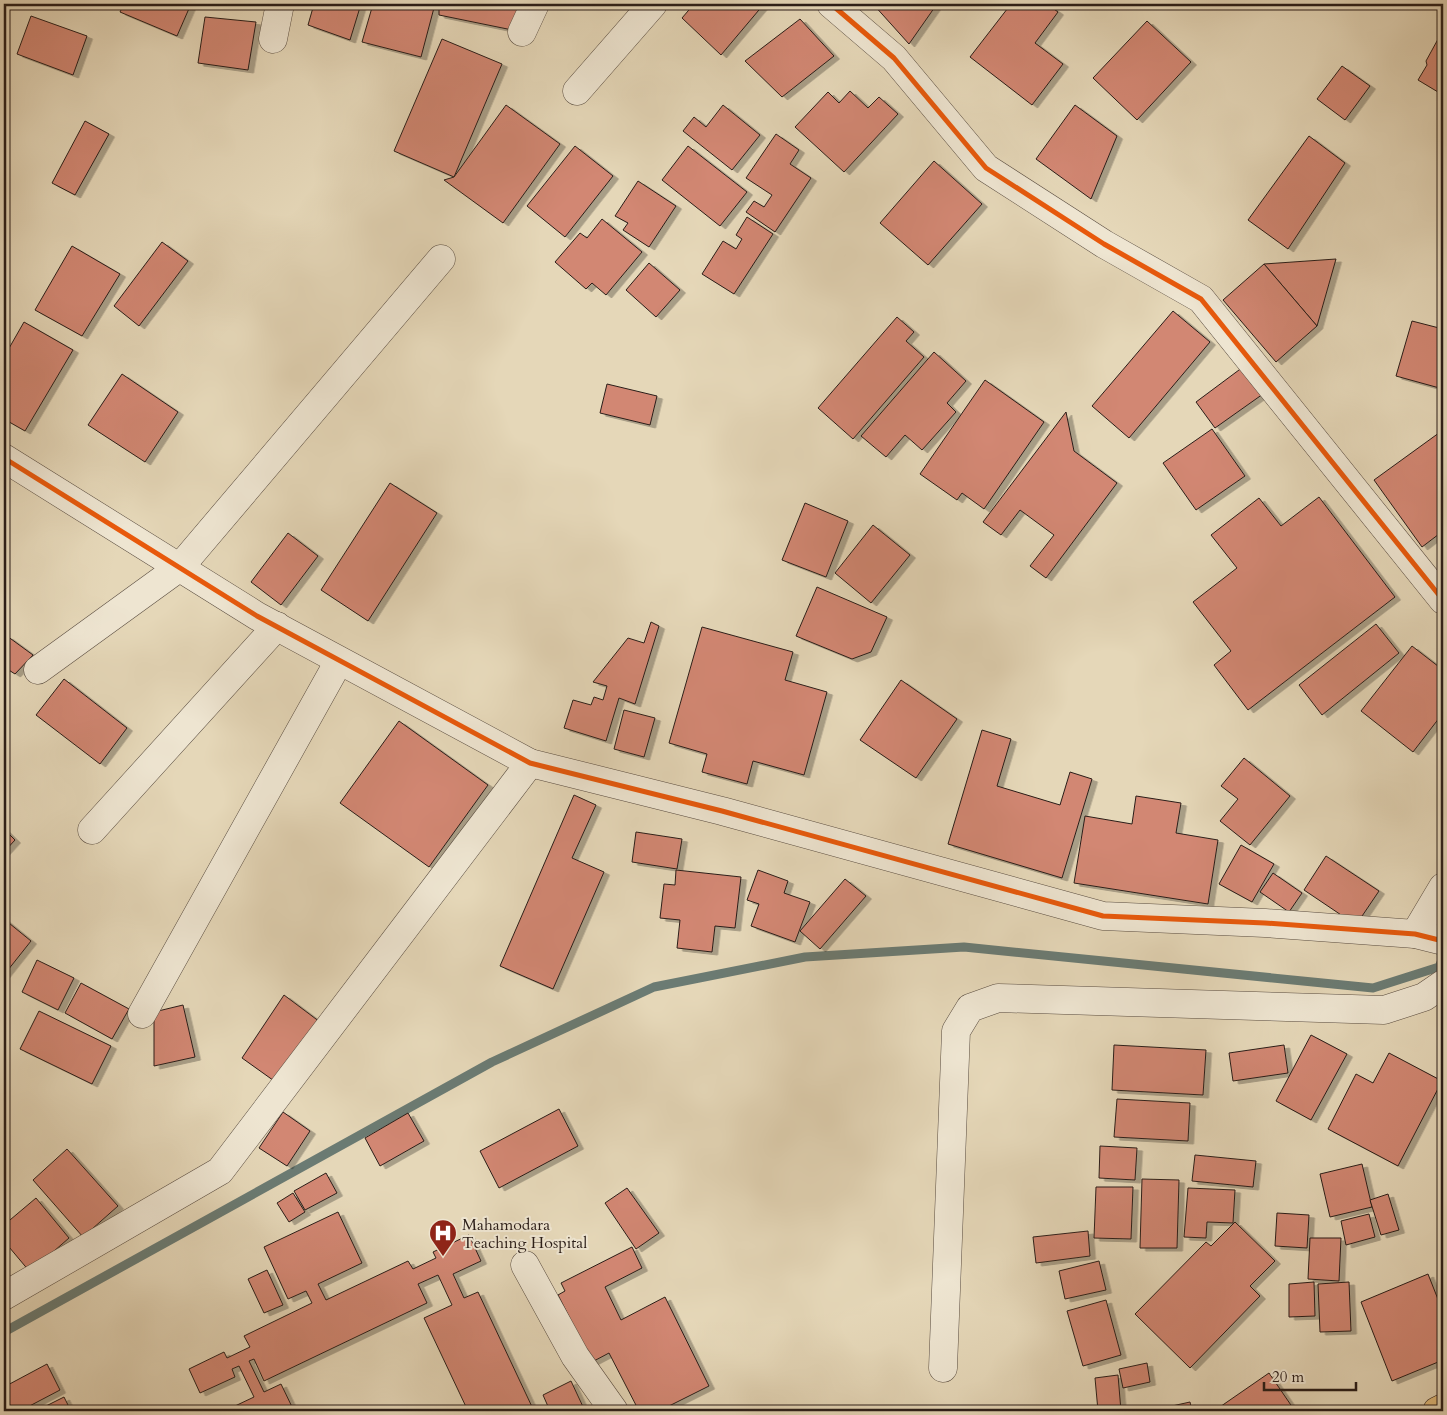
<svg xmlns="http://www.w3.org/2000/svg" width="1447" height="1415" font-family="Cardo,serif">
<style>
.lines{fill:none;stroke-linecap:round;stroke-linejoin:round}
.stream{stroke:#6b7b73;stroke-width:9}
.building{fill:#d28773;stroke:#2a1d18;filter:url(#shadow)}
.minor-casing{stroke:#594c40;stroke-width:29}
.tertiary-casing{stroke:#594c40;stroke-width:29}
.trunk-casing{stroke:#2a1d18;stroke-width:29}
.minor{stroke:#eee5d1;stroke-width:28}
.tertiary{stroke:#eee5d1;stroke-width:28}
.trunk{stroke:#e2bc7c;stroke-width:28}
.cycleway-casing{stroke:#eee5d1;stroke-width:8}
.cycleway{stroke:#e8590c;stroke-width:5}
.labels{text-anchor:middle;stroke-width:4;stroke-linejoin:round;paint-order:stroke}
.poi-label{font-size:16px;fill:#2a1d18;stroke:#eee5d1;text-anchor:start}
</style>
<defs>
<filter id="shadow"><feDropShadow dx="5.5" dy="3" stdDeviation="0" flood-color="#0004"/></filter>
</defs>
<rect width="100%" height="100%" fill="#e5d7b8"/>
<filter id="stains"><feTurbulence type="fractalNoise" baseFrequency=".004" numOctaves="4"/><feColorMatrix values="0 0 0 0 .2 0 0 0 0 .09 0 0 0 0 .02 0 0 0 .5 -.17"/></filter>
<radialGradient id="worn" r=".72"><stop offset=".6" stop-color="#630" stop-opacity="0"/><stop offset="1" stop-color="#630" stop-opacity=".3"/></radialGradient>
<g class="lines">
<!-- stream -->
<polyline class="stream" points="4,1332 492,1062 654,987 805,957 964,947 1373,988 1439,967 1443,958"/>
</g>
<!-- building -->
<g class="building">
<polygon points="124,4 191,4 177,36 120,12"/>
<polygon points="314,4 361,4 350,40 308,25"/>
<polygon points="373,4 435,4 421,57 362,42"/>
<polygon points="439,4 528,4 522,32 439,15"/>
<polygon points="694,4 764,4 721,55 682,18"/>
<polygon points="873,4 937,4 909,44"/>
<polygon points="1011,4 1047,4 1058,12 1035,43 1063,64 1032,105 970,57"/>
<polygon points="31,16 87,36 73,75 17,54"/>
<polygon points="205,17 256,22 248,70 198,63"/>
<polygon points="800,19 834,56 782,97 745,61"/>
<polygon points="1147,21 1191,62 1137,120 1093,78"/>
<polygon points="1443,30 1443,95 1418,80 1427,65 1426,61"/>
<polygon points="442,39 502,64 454,177 394,151"/>
<polygon points="1342,66 1370,86 1345,120 1317,99"/>
<polygon points="850,91 868,108 879,97 898,114 844,172 795,127 828,92 839,103"/>
<polygon points="506,105 560,144 503,223 444,180 454,177"/>
<polygon points="723,105 760,135 732,170 683,131 694,117 706,127"/>
<polygon points="1075,105 1117,136 1091,199 1036,159"/>
<polygon points="85,121 109,134 75,195 52,183"/>
<polygon points="776,134 799,150 790,164 811,178 775,232 746,212 754,201 764,207 772,195 746,178"/>
<polygon points="1309,136 1345,163 1288,249 1248,220"/>
<polygon points="575,146 613,176 565,237 527,206"/>
<polygon points="688,146 747,192 720,226 662,180"/>
<polygon points="934,161 982,204 928,265 880,223"/>
<polygon points="638,181 676,206 649,247 623,230 628,223 615,216"/>
<polygon points="747,217 773,234 734,294 702,274 723,241 736,249 742,239 736,235"/>
<polygon points="602,219 642,252 606,295 592,283 586,289 555,262 580,233 587,238"/>
<polygon points="162,242 188,261 139,326 114,306"/>
<polygon points="72,246 120,274 82,336 35,310"/>
<polygon points="1336,259 1317,326 1264,264"/>
<polygon points="649,263 680,290 656,317 626,290"/>
<polygon points="1264,264 1317,326 1276,362 1223,300"/>
<polygon points="1173,311 1210,342 1129,438 1092,406"/>
<polygon points="897,317 914,332 906,341 924,357 853,439 818,408"/>
<polygon points="1412,321 1443,329 1443,389 1396,376"/>
<polygon points="24,322 73,350 25,431 4,419 4,357"/>
<polygon points="934,352 966,381 947,403 956,412 922,450 905,435 886,457 861,436"/>
<polygon points="1243,367 1263,394 1215,428 1196,402"/>
<polygon points="122,374 178,412 145,462 88,425"/>
<polygon points="985,380 1044,422 984,509 962,493 957,500 920,474"/>
<polygon points="607,384 657,396 650,425 600,413"/>
<polygon points="1066,412 1074,451 1117,483 1046,578 1030,566 1054,535 1020,510 1001,535 983,522"/>
<polygon points="1212,429 1245,476 1196,510 1163,463"/>
<polygon points="1443,430 1443,531 1422,547 1374,480"/>
<polygon points="390,483 437,513 368,621 321,590"/>
<polygon points="1319,497 1395,597 1248,710 1214,665 1231,651 1193,602 1237,568 1211,535 1259,498 1281,526"/>
<polygon points="805,503 848,521 826,577 782,560"/>
<polygon points="873,525 910,555 871,603 835,573"/>
<polygon points="288,533 318,556 281,605 251,582"/>
<polygon points="817,587 887,617 871,652 852,659 796,636"/>
<polygon points="651,622 659,626 635,704 619,698 606,741 564,728 573,700 591,705 594,697 603,700 607,686 593,682 628,638 644,643"/>
<polygon points="1376,624 1399,653 1322,715 1299,685"/>
<polygon points="702,627 793,652 785,680 827,692 804,775 753,761 747,784 702,772 707,754 669,743"/>
<polygon points="7,636 33,655 15,674 4,667 4,639"/>
<polygon points="1412,646 1443,670 1443,713 1413,752 1361,711"/>
<polygon points="64,679 127,728 100,764 36,715"/>
<polygon points="901,680 957,719 916,778 860,740"/>
<polygon points="624,710 655,718 644,757 614,749"/>
<polygon points="399,721 488,785 429,867 340,803"/>
<polygon points="982,730 1011,739 997,786 1060,805 1070,772 1092,779 1062,878 948,844"/>
<polygon points="1244,758 1290,796 1250,845 1220,821 1238,799 1221,786"/>
<polygon points="574,795 596,805 572,858 604,872 553,989 500,966"/>
<polygon points="1136,796 1181,803 1176,833 1218,840 1208,904 1074,883 1085,816 1132,824"/>
<polygon points="4,829 15,840 4,852"/>
<polygon points="636,832 682,839 677,869 632,862"/>
<polygon points="1241,845 1274,864 1252,902 1219,884"/>
<polygon points="1326,856 1379,891 1356,925 1304,890"/>
<polygon points="676,870 741,877 735,928 715,926 712,952 677,948 680,920 660,918 664,884 675,885"/>
<polygon points="758,870 788,881 784,893 810,902 795,942 751,926 759,904 747,900"/>
<polygon points="1273,873 1302,893 1289,912 1260,892"/>
<polygon points="845,879 866,896 820,949 800,931"/>
<polygon points="4,919 31,941 4,975"/>
<polygon points="37,960 74,978 58,1010 22,992"/>
<polygon points="81,983 129,1009 112,1039 65,1013"/>
<polygon points="284,995 320,1022 277,1083 242,1058"/>
<polygon points="183,1005 195,1057 154,1066 154,1012"/>
<polygon points="39,1011 111,1046 92,1084 20,1049"/>
<polygon points="1311,1035 1347,1054 1311,1120 1276,1101"/>
<polygon points="1114,1045 1206,1050 1203,1095 1112,1090"/>
<polygon points="1284,1045 1288,1073 1233,1081 1229,1053"/>
<polygon points="1389,1053 1442,1081 1398,1166 1328,1129 1356,1074 1373,1083"/>
<polygon points="1117,1099 1190,1103 1188,1141 1114,1137"/>
<polygon points="559,1109 578,1146 499,1188 480,1151"/>
<polygon points="283,1112 310,1131 287,1166 259,1148"/>
<polygon points="408,1113 424,1141 380,1166 365,1138"/>
<polygon points="1100,1146 1137,1148 1135,1180 1099,1178"/>
<polygon points="67,1149 118,1206 83,1237 33,1180"/>
<polygon points="1195,1155 1256,1161 1253,1187 1192,1181"/>
<polygon points="1362,1164 1372,1207 1330,1217 1320,1174"/>
<polygon points="326,1173 337,1193 305,1210 294,1191"/>
<polygon points="1142,1179 1179,1180 1177,1248 1140,1248"/>
<polygon points="1096,1187 1133,1187 1131,1239 1094,1238"/>
<polygon points="627,1188 659,1233 636,1249 605,1203"/>
<polygon points="1188,1188 1235,1190 1233,1223 1207,1222 1206,1238 1184,1237"/>
<polygon points="293,1193 305,1212 289,1222 277,1203"/>
<polygon points="1388,1194 1399,1230 1381,1235 1370,1200"/>
<polygon points="36,1198 69,1238 30,1272 4,1241 4,1225"/>
<polygon points="338,1212 362,1263 318,1284 326,1300 408,1261 413,1269 436,1258 433,1252 469,1235 481,1261 453,1274 464,1298 478,1292 534,1411 468,1411 424,1318 452,1305 438,1275 418,1284 427,1303 264,1381 254,1359 249,1361 264,1392 281,1384 294,1411 237,1411 235,1406 254,1397 239,1366 232,1369 235,1377 200,1393 189,1369 224,1352 227,1358 250,1347 244,1336 312,1303 306,1291 288,1299 264,1247"/>
<polygon points="1277,1213 1309,1215 1307,1248 1275,1246"/>
<polygon points="1369,1214 1375,1237 1346,1245 1341,1221"/>
<polygon points="1235,1222 1275,1261 1250,1286 1260,1296 1190,1368 1135,1314 1206,1242 1211,1246"/>
<polygon points="1088,1231 1090,1256 1036,1263 1033,1237"/>
<polygon points="1310,1238 1341,1238 1339,1281 1308,1279"/>
<polygon points="632,1247 642,1268 605,1287 621,1320 665,1297 709,1386 659,1411 639,1411 609,1353 592,1362 558,1295 565,1291 561,1283"/>
<polygon points="1099,1261 1106,1290 1065,1299 1059,1271"/>
<polygon points="267,1270 283,1305 264,1313 248,1279"/>
<polygon points="1428,1274 1443,1312 1443,1360 1392,1381 1361,1302"/>
<polygon points="1314,1282 1315,1316 1289,1317 1289,1284"/>
<polygon points="1349,1282 1351,1331 1320,1332 1318,1284"/>
<polygon points="1443,1285 1443,1295 1438,1288"/>
<polygon points="1106,1300 1121,1355 1083,1366 1067,1311"/>
<polygon points="1147,1363 1150,1382 1123,1388 1119,1369"/>
<polygon points="47,1364 60,1390 20,1411 13,1411 4,1393 4,1387"/>
<polygon points="1269,1373 1295,1411 1214,1411"/>
<polygon points="1118,1375 1121,1411 1098,1411 1095,1378"/>
<polygon points="571,1381 585,1411 550,1411 543,1395"/>
<polygon points="64,1397 71,1411 36,1411"/>
<polygon points="1190,1402 1192,1411 1164,1411 1163,1408"/>
</g>
<g class="lines">
<!-- minor casing -->
<g class="minor-casing">
<g id="minor">
<polyline points="831,4 894,58 986,168 1104,244 1201,299 1443,600"/>
<polyline points="522,32 535,4"/>
<polyline points="273,39 280,4"/>
<polyline points="577,91 653,4"/>
<polyline points="38,670 180,567 441,259"/>
<polyline points="92,830 277,626"/>
<polyline points="1415,934 1443,887"/>
<polyline points="142,1014 339,661"/>
<polyline points="525,1265 575,1356 614,1411"/>
<polyline points="4,1296 220,1171 530,763"/>
<polyline points="943,1368 956,1031 970,1008 998,998 1384,1010 1424,997 1443,984"/>
</g>
</g>
<!-- tertiary casing -->
<g class="tertiary-casing">
<polyline id="tertiary" points="4,458 257,616 530,763 722,811 1103,916 1265,923 1415,934 1443,941"/>
</g>
<!-- trunk casing -->
<g class="trunk-casing">
<polyline id="trunk" points="1437,1411 1443,1408"/>
</g>
<!-- minor -->
<use href="#minor" class="minor"/>
<!-- tertiary -->
<use href="#tertiary" class="tertiary"/>
<!-- trunk -->
<use href="#trunk" class="trunk"/>
<!-- cycleway casing -->
<g class="cycleway-casing">
<g id="cycleway">
<polyline points="831,4 894,58 986,168 1104,244 1201,299 1443,600"/>
<polyline points="4,458 257,616 530,763 722,811 1103,916 1265,923 1415,934 1443,941"/>
</g>
</g>
<!-- cycleway -->
<use href="#cycleway" class="cycleway"/>
</g>
<!-- icons -->
<defs>
<g id="hospital-pin" transform="scale(1.4375)"><path d="M0 17L-7.5 6A9.5 9.5 0 1 1 7.5 6Z" fill="#8f2418" stroke="#eee5d1"/><path d="M-5-5h3v3.5h4V-5h3V5h-3V1.5h-4V5h-3Z" fill="#fff"/></g>
</defs>
<g fill-rule="evenodd">
<use href="#hospital-pin" x="443" y="1233"/>
</g>
<g class="labels">
<!-- poi labels -->
<g class="poi-label">
<text x="462" y="1230">Mahamodara<tspan x="462" dy="18">Teaching Hospital</tspan></text>
</g>
</g>
<!-- margin -->
<rect width="1447" height="1415" fill="none" stroke="#e5d7b8" stroke-width="20"/>
<rect x="5" y="5" width="1437" height="1405" fill="none" stroke="#2a1d18" stroke-width="2.5"/>
<rect x="10" y="10" width="1427" height="1395" fill="none" stroke="#2a1d18"/>
<!-- scale -->
<path d="M1264 1382v8h92v-8" fill="none" stroke="#2a1d18" stroke-width="2.5"/>
<text x="1272" y="1382" font-size="15" fill="#2a1d18" stroke="#eee5d1" stroke-width="4" paint-order="stroke">20 m</text>
<rect width="100%" height="100%" filter="url(#stains)"/>
<rect width="100%" height="100%" fill="url(#worn)"/>
</svg>
